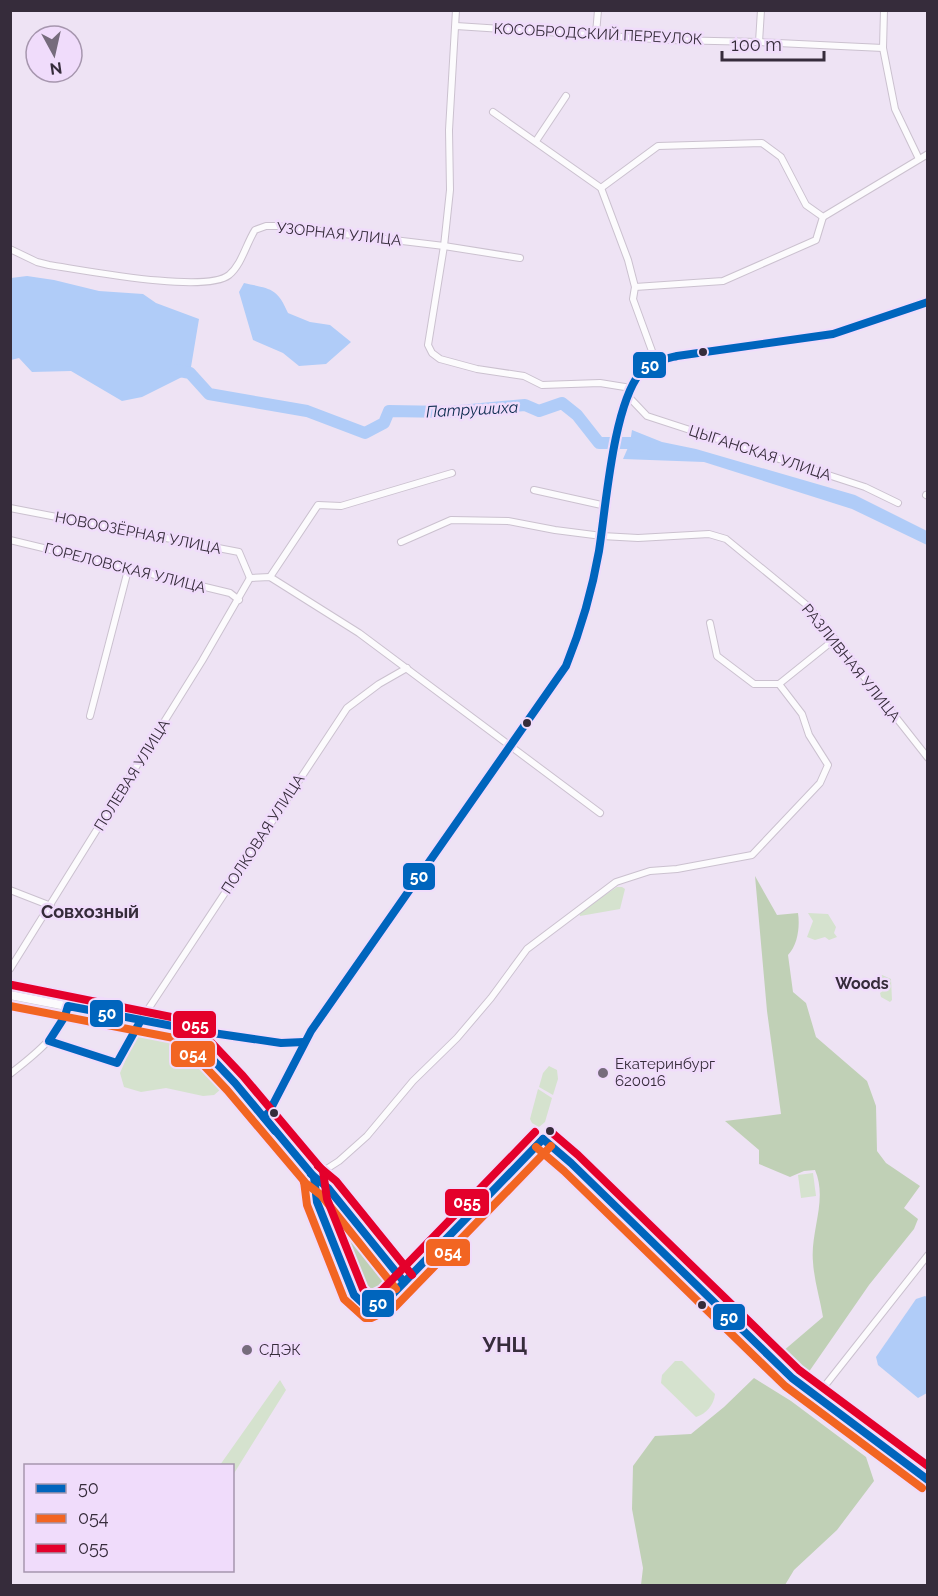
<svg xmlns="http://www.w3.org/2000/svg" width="938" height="1596" font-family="Raleway,sans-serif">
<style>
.green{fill:#d5e2ce}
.forest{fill:#c0d0b6}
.water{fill:#b0ccf8}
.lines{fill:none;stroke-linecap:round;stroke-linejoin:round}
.river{stroke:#b0ccf8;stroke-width:12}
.minor-casing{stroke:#cbc1cf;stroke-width:8}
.tertiary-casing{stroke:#cbc1cf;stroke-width:9}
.minor{stroke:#fcfbfd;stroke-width:6}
.tertiary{stroke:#fcfbfd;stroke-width:8}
.bus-1-casing{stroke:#f0dcfb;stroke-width:12}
.bus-2-casing{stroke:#f0dcfb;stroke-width:12}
.bus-3-casing{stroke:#f0dcfb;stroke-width:12}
.bus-1{stroke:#0065bd;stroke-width:8}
.bus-2{stroke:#f26522;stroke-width:8}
.bus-3{stroke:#e4002b;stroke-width:8}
.bus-dot{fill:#362c3b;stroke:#f0dcfb;stroke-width:2}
.poi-dot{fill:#766c7c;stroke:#f0dcfb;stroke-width:2}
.labels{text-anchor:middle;stroke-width:5;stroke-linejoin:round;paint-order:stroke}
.street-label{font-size:15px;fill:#362c3b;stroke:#f0dcfb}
.poi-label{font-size:15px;fill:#362c3b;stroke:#f0dcfb;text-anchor:start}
.water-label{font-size:16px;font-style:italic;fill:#0c2b4e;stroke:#f0dcfb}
.neighbourhood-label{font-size:16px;font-weight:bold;fill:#362c3b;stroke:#f0dcfb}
.quarter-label{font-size:18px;font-weight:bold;fill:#362c3b;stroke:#f0dcfb}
.district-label{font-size:21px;font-weight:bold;fill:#362c3b;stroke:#f0dcfb}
.line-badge{stroke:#f0dcfb;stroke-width:2}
.badge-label{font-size:16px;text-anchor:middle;font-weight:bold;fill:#fff}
</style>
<rect width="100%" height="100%" fill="#eee3f4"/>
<!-- green -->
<g class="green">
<polygon points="617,887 622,887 625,889 620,909 580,916 579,912"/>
<polygon points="808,913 828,914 836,927 834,933 837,937 829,940 825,937 815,940 807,937 813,921"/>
<polygon points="882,975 891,979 892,1000 890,1002 881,997 880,993 883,991 883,988 877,987 880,977"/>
<polygon points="148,1027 169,1029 222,1078 221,1089 214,1095 203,1096 166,1088 141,1092 124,1087 120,1073 138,1031"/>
<polygon points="549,1066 557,1070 558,1079 553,1095 539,1087 543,1073"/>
<polygon points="538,1089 552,1098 545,1122 539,1127 532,1123 530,1119"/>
<polygon points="813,1173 816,1196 801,1198 798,1175"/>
<polygon points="750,1344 790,1382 787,1385 746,1347"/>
<path d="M675 1361H682L715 1394C714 1405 706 1414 696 1417L661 1383 662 1375Z"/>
<polygon points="280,1380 286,1390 233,1475 232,1466 220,1465"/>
<polygon points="803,1394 914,1477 913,1482 803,1399 801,1396"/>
</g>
<!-- forest -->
<g class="forest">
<path d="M755 876 777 915 798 913C800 926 798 945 788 955L793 992 806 1003 816 1037 867 1081 876 1106 877 1151 886 1163 920 1186 904 1208 918 1219 914 1229 869 1285 806 1376 784 1358 782 1352 823 1317C820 1299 814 1280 813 1262 810 1231 828 1200 815 1170L804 1171 790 1177 759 1164V1150L725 1121 781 1114 767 1011Z"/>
<polygon points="326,1191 392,1277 391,1288 379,1299 368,1298 360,1289 322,1194"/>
<polygon points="754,1378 791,1401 866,1457 874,1481 837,1530 794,1570 785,1585 641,1585 643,1568 632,1509 633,1466 655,1436 691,1434 724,1407"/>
</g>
<!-- water -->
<g class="water">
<polygon points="27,276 54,280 99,291 143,294 156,303 199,319 190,373 142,397 122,401 71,371 32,372 19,358 11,360 11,278"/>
<path d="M244 283C270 289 277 287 288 313L310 322 330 325 351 342 326 364 299 366 283 353 253 340 239 292Z"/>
<polygon points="632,430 662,442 696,449 855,495 927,531 927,545 852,509 704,462 623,459 630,443"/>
<polygon points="925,1296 928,1298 927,1393 918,1398 878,1365 876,1357 916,1299"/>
</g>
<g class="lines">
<!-- river -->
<polyline class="river" points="175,370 190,373 209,394 307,411 365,433 384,423 389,411 449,412 525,405 539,411 562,403 577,415 599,443 630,443 645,446"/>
<!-- minor casing -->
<g class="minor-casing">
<g id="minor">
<polyline points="456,10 449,130 450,190 444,246 428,345 432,353 440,359 477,369 524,376 542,385 600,383 631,388"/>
<polyline points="884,10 883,48 895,109 919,159"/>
<polyline points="456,26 670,40 759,42 883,48"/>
<polyline points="596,34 598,10"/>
<polyline points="759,42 761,10"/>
<polyline points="493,112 601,188 628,260 635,287 633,299 656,362"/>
<polyline points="536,141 566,96"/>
<polyline points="601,188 658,146 762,143 781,157 806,205 823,217 928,154"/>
<path d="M10 249 37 262 49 265C83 270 205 294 229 275 242 264 246 244 255 230L266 226H277L444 246 520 258"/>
<polyline points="635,287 723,281 816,240 823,217"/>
<polyline points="628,396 647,416 865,487 898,503"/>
<polyline points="534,490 606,506"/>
<polyline points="926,495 928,496"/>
<polyline points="10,508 239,552 250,578"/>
<polyline points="10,540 230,593 239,600"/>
<polyline points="401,542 451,520 508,521 555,530 602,536 638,538 709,534 726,539 809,607 928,758"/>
<polyline points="270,577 318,505 341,506 452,473"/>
<polyline points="250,578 270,577 359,633 600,813"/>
<polyline points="710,623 717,656 754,684 779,684 835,639"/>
<polyline points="90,716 128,570"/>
<polyline points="10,890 51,906"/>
<polyline points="10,969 202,661 250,578"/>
<polyline points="141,1020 347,708 379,684 407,668"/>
<path d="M10 1074C34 1055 60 1036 68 1006"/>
<polyline points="314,1177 339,1161 367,1136 413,1081 457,1038 491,998 527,949 616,882 650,871 677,869 752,855 820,783 828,765 809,735 802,714 779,684"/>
<polyline points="816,1397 928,1255"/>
</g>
</g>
<!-- tertiary casing -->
<g class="tertiary-casing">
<g id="tertiary">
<polyline points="10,995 184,1029 281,1043 304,1042"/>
<polyline points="184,1029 235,1083 314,1177 328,1188 404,1282"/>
<path d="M264 1117 269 1112 311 1031 566 666C584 625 594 582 601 538 608 499 616 401 640 373 649 363 664 359 677 356L833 334 928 302"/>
<polyline points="314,1177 317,1202 354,1295 368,1308 388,1299 543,1139 571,1163 792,1378 928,1480"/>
</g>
</g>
<!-- minor -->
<use href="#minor" class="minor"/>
<!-- tertiary -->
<use href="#tertiary" class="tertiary"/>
<!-- bus-1 casing -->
<g class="bus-1-casing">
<g id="bus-1">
<polyline points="141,1020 117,1063 49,1041 65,1016 68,1006 199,1031 281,1043 304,1042"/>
<polyline points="184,1029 235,1083 275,1131"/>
<path d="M264 1117 269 1112 311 1031 566 666C581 629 592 591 599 551 606 506 613 407 640 373 648 362 665 359 677 356L833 334 928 302"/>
<polyline points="264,1117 314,1177 317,1202 354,1295 368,1308 388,1299 543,1139"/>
<polyline points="543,1139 571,1163 792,1378 928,1480"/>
<polyline points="311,1174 328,1188 404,1282"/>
</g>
</g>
<!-- bus-2 casing -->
<g class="bus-2-casing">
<g id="bus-2">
<polyline points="10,1006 179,1039 227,1090 304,1181 307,1205 344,1299 365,1318 371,1318 395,1307 551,1146"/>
<polyline points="536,1147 564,1171 785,1386 922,1488"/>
<polyline points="304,1182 321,1195 396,1289"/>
</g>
</g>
<!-- bus-3 casing -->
<g class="bus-3-casing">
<g id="bus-3">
<polyline points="12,985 191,1021 243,1076 323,1171 327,1199 363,1289 370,1296 382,1290 535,1132"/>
<polyline points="550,1131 578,1155 799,1370 928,1466"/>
<polyline points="318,1166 336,1181 412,1275"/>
</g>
</g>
<!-- bus-1 -->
<use href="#bus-1" class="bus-1"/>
<!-- bus-2 -->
<use href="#bus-2" class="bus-2"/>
<!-- bus-3 -->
<use href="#bus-3" class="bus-3"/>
</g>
<!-- markers -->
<g class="bus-dot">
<circle cx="703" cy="352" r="5"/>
<circle cx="527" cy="723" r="5"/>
<circle cx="274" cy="1113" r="5"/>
<circle cx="550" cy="1131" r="5"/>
<circle cx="702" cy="1305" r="5"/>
</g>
<g class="poi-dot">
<circle cx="603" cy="1073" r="6"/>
<circle cx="247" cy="1350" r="6"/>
</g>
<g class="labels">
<!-- street labels -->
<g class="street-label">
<text transform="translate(598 34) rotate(3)" y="5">КОСОБРОДСКИЙ ПЕРЕУЛОК</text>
<text transform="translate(339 234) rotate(6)" y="5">УЗОРНАЯ УЛИЦА</text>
<text transform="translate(760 453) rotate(18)" y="5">ЦЫГАНСКАЯ УЛИЦА</text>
<text transform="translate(138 533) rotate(11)" y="5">НОВООЗЁРНАЯ УЛИЦА</text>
<text transform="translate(125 568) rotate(14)" y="5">ГОРЕЛОВСКАЯ УЛИЦА</text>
<text transform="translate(851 663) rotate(51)" y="5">РАЗЛИВНАЯ УЛИЦА</text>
<text transform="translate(132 775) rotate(-58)" y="5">ПОЛЕВАЯ УЛИЦА</text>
<text transform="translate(263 834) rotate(-57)" y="5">ПОЛКОВАЯ УЛИЦА</text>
</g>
<!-- poi labels -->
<g class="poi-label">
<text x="615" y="1069">Екатеринбург<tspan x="615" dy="17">620016</tspan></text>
<text x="259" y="1355">СДЭК</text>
</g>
<!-- water labels -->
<g class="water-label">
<text transform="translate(472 409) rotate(-3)" y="6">Патрушиха</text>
</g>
<!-- neighbourhood labels -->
<g class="neighbourhood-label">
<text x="862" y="989">Woods</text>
</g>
<!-- quarter labels -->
<g class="quarter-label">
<text x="90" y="918">Совхозный</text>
</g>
<!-- district labels -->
<g class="district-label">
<text x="505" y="1352">УНЦ</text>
</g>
</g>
<g class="line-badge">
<rect x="632" y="351" width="35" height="28" rx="6" fill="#0065bd"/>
<rect x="402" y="862" width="34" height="29" rx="6" fill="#0065bd"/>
<rect x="89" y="999" width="35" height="29" rx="6" fill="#0065bd"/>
<rect x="172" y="1010" width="45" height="29" rx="6" fill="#e4002b"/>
<rect x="170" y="1040" width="46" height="28" rx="6" fill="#f26522"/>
<rect x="444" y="1188" width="46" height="29" rx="6" fill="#e4002b"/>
<rect x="425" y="1238" width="46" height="29" rx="6" fill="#f26522"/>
<rect x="361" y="1289" width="34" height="29" rx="6" fill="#0065bd"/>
<rect x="712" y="1303" width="34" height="28" rx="6" fill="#0065bd"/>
</g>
<g class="badge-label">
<text x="650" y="371">50</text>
<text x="419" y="882">50</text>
<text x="107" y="1019">50</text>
<text x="195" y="1031">055</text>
<text x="193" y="1060">054</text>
<text x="467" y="1208">055</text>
<text x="448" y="1258">054</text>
<text x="378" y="1309">50</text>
<text x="729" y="1323">50</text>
</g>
<!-- border -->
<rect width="938" height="1596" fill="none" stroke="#362c3b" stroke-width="24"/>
<!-- legend -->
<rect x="24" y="1464" width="210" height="108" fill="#f0dcfb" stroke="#a696ae" stroke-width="1.5"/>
<rect x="36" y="1484" width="30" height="9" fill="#0065bd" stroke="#a696ae" stroke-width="1.5"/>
<text x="78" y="1494" font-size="18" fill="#362c3b">50</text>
<rect x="36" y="1514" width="30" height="9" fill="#f26522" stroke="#a696ae" stroke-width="1.5"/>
<text x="78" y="1524" font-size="18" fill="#362c3b">054</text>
<rect x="36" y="1544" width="30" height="9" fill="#e4002b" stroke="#a696ae" stroke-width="1.5"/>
<text x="78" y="1554" font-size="18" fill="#362c3b">055</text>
<!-- north arrow -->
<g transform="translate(54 54) rotate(172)"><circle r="28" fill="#f0dcfb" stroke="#a696ae" stroke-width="1.5"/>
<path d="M0-4.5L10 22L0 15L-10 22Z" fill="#766c7c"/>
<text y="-9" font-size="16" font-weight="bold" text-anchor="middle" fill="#362c3b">N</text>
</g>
<!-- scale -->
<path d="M722 51v9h102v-9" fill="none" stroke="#362c3b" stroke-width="3"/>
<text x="731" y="51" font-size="18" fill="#362c3b" stroke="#f0dcfb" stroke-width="4.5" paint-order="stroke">100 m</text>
</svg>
